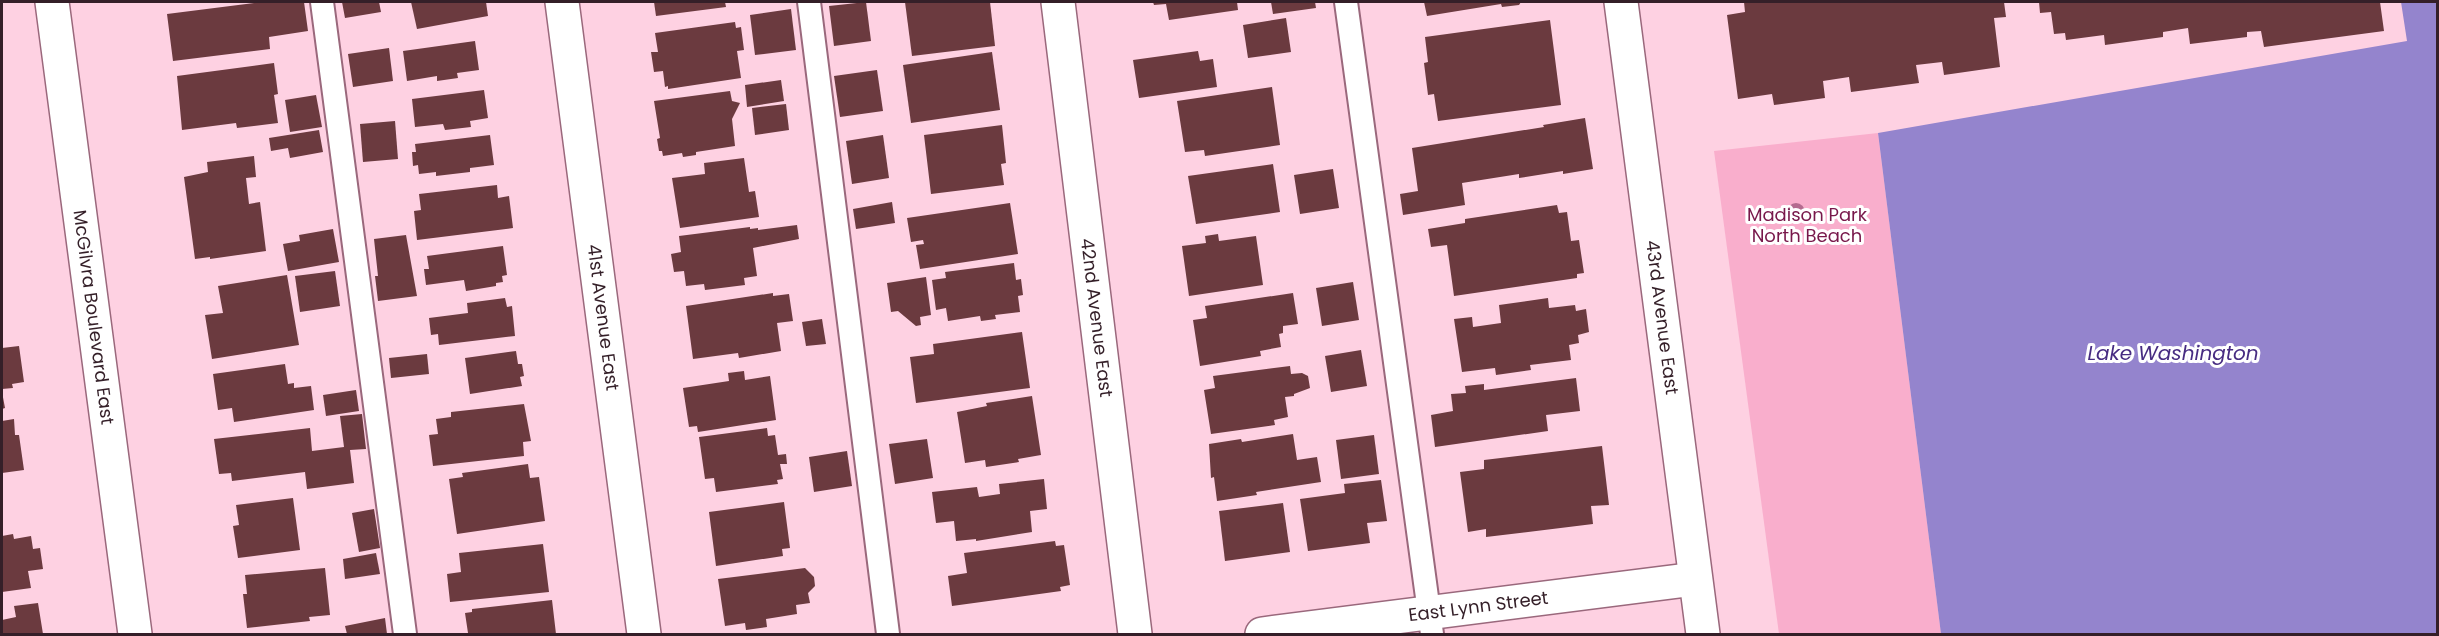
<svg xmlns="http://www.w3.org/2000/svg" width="2439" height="636" font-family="Poppins,sans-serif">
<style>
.green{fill:#f9aecc}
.water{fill:#9484cd}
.building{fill:#6b3a3f}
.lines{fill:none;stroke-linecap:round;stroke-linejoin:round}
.lane-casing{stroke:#9a687c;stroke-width:26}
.street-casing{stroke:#9a687c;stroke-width:36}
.lane{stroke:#fff;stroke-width:22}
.street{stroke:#fff;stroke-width:33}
.tree{fill:#b46b8f}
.labels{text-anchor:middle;stroke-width:6;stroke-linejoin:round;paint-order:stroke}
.park-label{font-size:18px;fill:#78184b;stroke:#fff}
.street-label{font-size:18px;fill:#341f28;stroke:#fff}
.water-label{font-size:20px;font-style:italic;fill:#472c82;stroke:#fff}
</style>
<rect width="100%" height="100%" fill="#fed1e2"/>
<!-- green -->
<polygon class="green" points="1878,133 1941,634 1779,634 1714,151"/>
<!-- water -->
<polygon class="water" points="2401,2 2437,2 2437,634 1941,634 1878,133 2407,41"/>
<!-- building -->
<g class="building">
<polygon points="261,2 304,2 308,31 269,37 270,49 173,61 167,14"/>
<polygon points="342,2 379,2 381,12 345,18"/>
<polygon points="411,2 486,2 488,16 417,29"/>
<polygon points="654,2 725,2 726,7 656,16"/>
<polygon points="866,2 871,41 834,46 829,6"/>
<polygon points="905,2 990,2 995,46 912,56"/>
<polygon points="1153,2 1237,2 1238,10 1169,20 1166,4 1154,5"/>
<polygon points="1271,2 1315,2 1316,8 1273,14"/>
<polygon points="1424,2 1521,2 1519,5 1502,7 1501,4 1427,16"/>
<polygon points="1744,2 2004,2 2006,17 1994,18 2000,67 1944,75 1942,62 1916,65 1919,83 1851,92 1849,77 1823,81 1825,98 1774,105 1772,94 1738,99 1727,15 1745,12"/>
<polygon points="2039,2 2380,2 2384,31 2264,47 2261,31 2247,32 2247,37 2190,44 2188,28 2163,32 2163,37 2105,45 2104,35 2066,40 2065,33 2054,34 2051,12 2040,13"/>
<polygon points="791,9 796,50 755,55 750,15"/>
<polygon points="1286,18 1291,52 1248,58 1243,25"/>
<polygon points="1550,20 1561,105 1438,121 1434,94 1428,95 1424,63 1428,62 1425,37"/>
<polygon points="735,22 736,28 741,27 744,50 737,51 741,78 668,89 668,86 665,87 663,71 654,72 651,52 658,52 655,33"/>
<polygon points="475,41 479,70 457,73 458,78 437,81 437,76 407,81 403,51"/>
<polygon points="389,48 393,81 353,87 348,54"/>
<polygon points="1198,51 1200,61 1213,59 1217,87 1139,98 1133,60"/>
<polygon points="992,52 1000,110 911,123 903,65"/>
<polygon points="274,63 278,94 274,95 278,123 237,128 236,123 182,130 177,76"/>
<polygon points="877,70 883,111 840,117 834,76"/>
<polygon points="781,80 784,101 747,107 745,85"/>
<polygon points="1272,87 1280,145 1205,156 1204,150 1185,152 1177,101"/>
<polygon points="484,90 488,118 470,121 471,127 445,130 443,124 415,127 412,99"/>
<polygon points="730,91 732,101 740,103 732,119 735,146 696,152 696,155 683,157 682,153 663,156 662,151 659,151 657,139 660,138 654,101"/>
<polygon points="316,95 322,127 290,132 285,100"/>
<polygon points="786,104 789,130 755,135 752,108"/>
<polygon points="1585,118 1593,169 1563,174 1563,171 1519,178 1519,174 1462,183 1465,205 1403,215 1400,194 1418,191 1412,148 1544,127 1543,125"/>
<polygon points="395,121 398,159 363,162 360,124"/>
<polygon points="1002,125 1006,163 1001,164 1004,185 931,194 924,135"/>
<polygon points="319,130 323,152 290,158 288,148 271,151 269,138"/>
<polygon points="490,135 494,165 470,168 470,172 436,176 436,172 419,174 418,165 413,166 412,152 416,152 415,144"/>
<polygon points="883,135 889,178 852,184 846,141"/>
<polygon points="254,156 256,177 246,178 249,204 260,202 266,251 210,259 210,257 195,259 184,177 208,172 207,162"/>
<polygon points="744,158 749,192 755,191 759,217 680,228 672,178 705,174 704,163"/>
<polygon points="1273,164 1280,212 1196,224 1188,176"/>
<polygon points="1333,169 1339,208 1300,214 1294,175"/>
<polygon points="497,185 498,198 509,196 513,228 417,240 414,211 421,210 419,194"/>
<polygon points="892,202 895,223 856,229 853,209"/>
<polygon points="1010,203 1018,254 920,269 916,245 924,244 923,240 911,242 907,218"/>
<polygon points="1557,205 1559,213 1567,212 1571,241 1579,240 1584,273 1577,274 1577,278 1454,296 1447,245 1431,247 1428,229 1465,223 1465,219"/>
<polygon points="797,225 799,239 753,248 757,276 744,278 745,285 705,290 704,284 686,286 684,271 674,272 671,254 681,252 679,236 750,227 750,229 758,228 758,230"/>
<polygon points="333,229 339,262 288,271 283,244 300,241 299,235"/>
<polygon points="1218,234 1219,241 1256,236 1263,285 1189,296 1182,246 1206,243 1205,236"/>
<polygon points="406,235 417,296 378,301 375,276 378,276 374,239"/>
<polygon points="503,246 507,275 502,276 503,282 496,283 496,286 466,291 464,280 426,285 424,269 429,269 427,256"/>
<polygon points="1014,263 1016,280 1021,279 1023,295 1018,296 1020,312 995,315 996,319 981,321 980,316 948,321 946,308 936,310 932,280 946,278 945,272"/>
<polygon points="335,271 340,306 300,312 295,276"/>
<polygon points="287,275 299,345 212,359 205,315 223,313 218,286"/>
<polygon points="926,277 931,315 920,317 921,325 916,326 898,311 891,312 887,283"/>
<polygon points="1353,282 1359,320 1322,326 1316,288"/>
<polygon points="773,293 773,296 789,294 793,321 777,323 781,351 739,358 738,353 693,359 686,306"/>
<polygon points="1293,293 1298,324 1283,326 1283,333 1279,334 1281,347 1260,351 1261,356 1200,366 1193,320 1207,318 1205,306"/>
<polygon points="505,298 507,307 512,306 515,336 439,345 438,334 431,335 429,318 468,313 467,303"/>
<polygon points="1548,298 1549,308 1575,305 1576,311 1586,309 1589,332 1578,335 1579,343 1569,345 1571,360 1530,365 1531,370 1496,375 1495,368 1462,372 1454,319 1472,317 1473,327 1501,323 1499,305"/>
<polygon points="822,319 826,344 806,346 802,322"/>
<polygon points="1022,332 1030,388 916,403 910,357 934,354 933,344"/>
<polygon points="19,346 24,382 12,384 13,388 2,389 2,348"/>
<polygon points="1361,350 1367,386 1331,392 1325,356"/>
<polygon points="516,351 518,364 522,364 524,376 520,377 522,386 470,394 465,358"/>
<polygon points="427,354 429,374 391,378 389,358"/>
<polygon points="285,364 288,384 294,383 294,388 311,386 314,410 234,422 232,408 218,410 213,374"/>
<polygon points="1290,366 1291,374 1302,373 1308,376 1310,388 1294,394 1294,396 1285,397 1288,417 1274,420 1275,425 1211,434 1204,390 1215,388 1213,376"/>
<polygon points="744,371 745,380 770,376 776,420 698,432 697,426 689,427 683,388 729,381 728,373"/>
<polygon points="1576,378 1580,411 1546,415 1548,431 1435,447 1431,415 1453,411 1451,394 1466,393 1465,386 1484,384 1484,390"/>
<polygon points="356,390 359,411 326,416 323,395"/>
<polygon points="2,392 5,408 2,409"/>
<polygon points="1032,396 1041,455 1018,459 1019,462 986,467 985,460 965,463 957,412 987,406 986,403"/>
<polygon points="524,404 531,441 523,442 524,456 433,466 429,435 438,434 436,419 451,417 451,412"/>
<polygon points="362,414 366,449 350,450 354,483 307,489 305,472 232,481 231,473 219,474 214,439 310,428 312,451 344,447 340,416"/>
<polygon points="14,419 15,435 19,435 24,470 2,473 2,421"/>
<polygon points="767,428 768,436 775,435 778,455 786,454 787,464 780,464 783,479 777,480 778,484 716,492 714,478 705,479 699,437"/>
<polygon points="1293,434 1297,460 1317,457 1321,482 1256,492 1257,495 1217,501 1214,477 1211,478 1209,444 1241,439 1242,442"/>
<polygon points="1374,435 1379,474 1341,479 1336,440"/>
<polygon points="927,439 933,478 895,484 889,444"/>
<polygon points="1602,446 1609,505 1591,506 1593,524 1486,537 1486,529 1468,532 1460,472 1484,469 1484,460"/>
<polygon points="847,451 852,486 814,492 809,457"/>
<polygon points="528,464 530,478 539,477 545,521 457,534 449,479 463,477 462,473"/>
<polygon points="1044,479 1047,509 1030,511 1032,532 976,541 976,539 956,541 954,521 936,523 932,492 977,487 979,497 1000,494 999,484"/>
<polygon points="1381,480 1387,521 1367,523 1370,543 1308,551 1300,499 1345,493 1344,484"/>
<polygon points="293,498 300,550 238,558 233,526 239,525 236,505"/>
<polygon points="784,502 790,548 782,549 783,556 716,566 709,512"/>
<polygon points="1283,503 1290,552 1225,561 1219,511"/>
<polygon points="374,509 380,548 359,552 352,513"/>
<polygon points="13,534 14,539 31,536 33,549 40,548 43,569 28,571 31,588 2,592 2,536"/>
<polygon points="1055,541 1056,546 1064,545 1070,585 1060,587 1061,591 952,606 948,576 967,573 964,553"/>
<polygon points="543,544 549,592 450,602 447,574 461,572 459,553"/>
<polygon points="376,553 380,574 345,579 343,559"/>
<polygon points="325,568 330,615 309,617 310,621 247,628 243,594 247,594 245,575"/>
<polygon points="805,568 814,577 815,586 808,593 810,603 796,605 797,614 766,619 767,627 746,630 745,623 725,626 718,579"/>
<polygon points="552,600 556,634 468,633 465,613 472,612 472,609"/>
<polygon points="38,603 43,634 2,634 2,620 16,617 14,606"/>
<polygon points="385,618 387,634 347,634 345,626"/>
</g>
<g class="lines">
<!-- lane casing -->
<g class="lane-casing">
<g id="lane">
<polyline points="322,2 405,634"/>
<polyline points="809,2 888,634"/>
<polyline points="1346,2 1432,634"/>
</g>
</g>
<!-- street casing -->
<g class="street-casing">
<g id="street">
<path id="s1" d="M52 2 135 634"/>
<path id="s2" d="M562 2 644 634"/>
<path id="s3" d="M1058 2 1135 634"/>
<path id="s4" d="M1621 2 1703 634"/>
<path id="s5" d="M1262 634 1695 579"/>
</g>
</g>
<!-- lane -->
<use href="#lane" class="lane"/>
<!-- street -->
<use href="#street" class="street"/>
</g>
<!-- trees -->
<circle class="tree" cx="1796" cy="212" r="9"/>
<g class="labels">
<!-- park labels -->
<g class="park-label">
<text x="1807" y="221">Madison Park<tspan x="1807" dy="21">North Beach</tspan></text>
</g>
<!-- street labels -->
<g class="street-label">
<text dy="6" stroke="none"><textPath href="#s1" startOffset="318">McGilvra Boulevard East</textPath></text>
<text dy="6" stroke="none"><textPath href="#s2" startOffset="318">41st Avenue East</textPath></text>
<text dy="6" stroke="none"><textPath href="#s3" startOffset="318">42nd Avenue East</textPath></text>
<text dy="6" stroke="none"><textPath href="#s4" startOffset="318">43rd Avenue East</textPath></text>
<text dy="6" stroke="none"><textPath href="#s5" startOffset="218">East Lynn Street</textPath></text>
</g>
<!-- water labels -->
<g class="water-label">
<text x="2173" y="360">Lake Washington</text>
</g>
</g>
<!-- border -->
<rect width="2439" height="636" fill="none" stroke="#341f28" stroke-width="6"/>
</svg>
